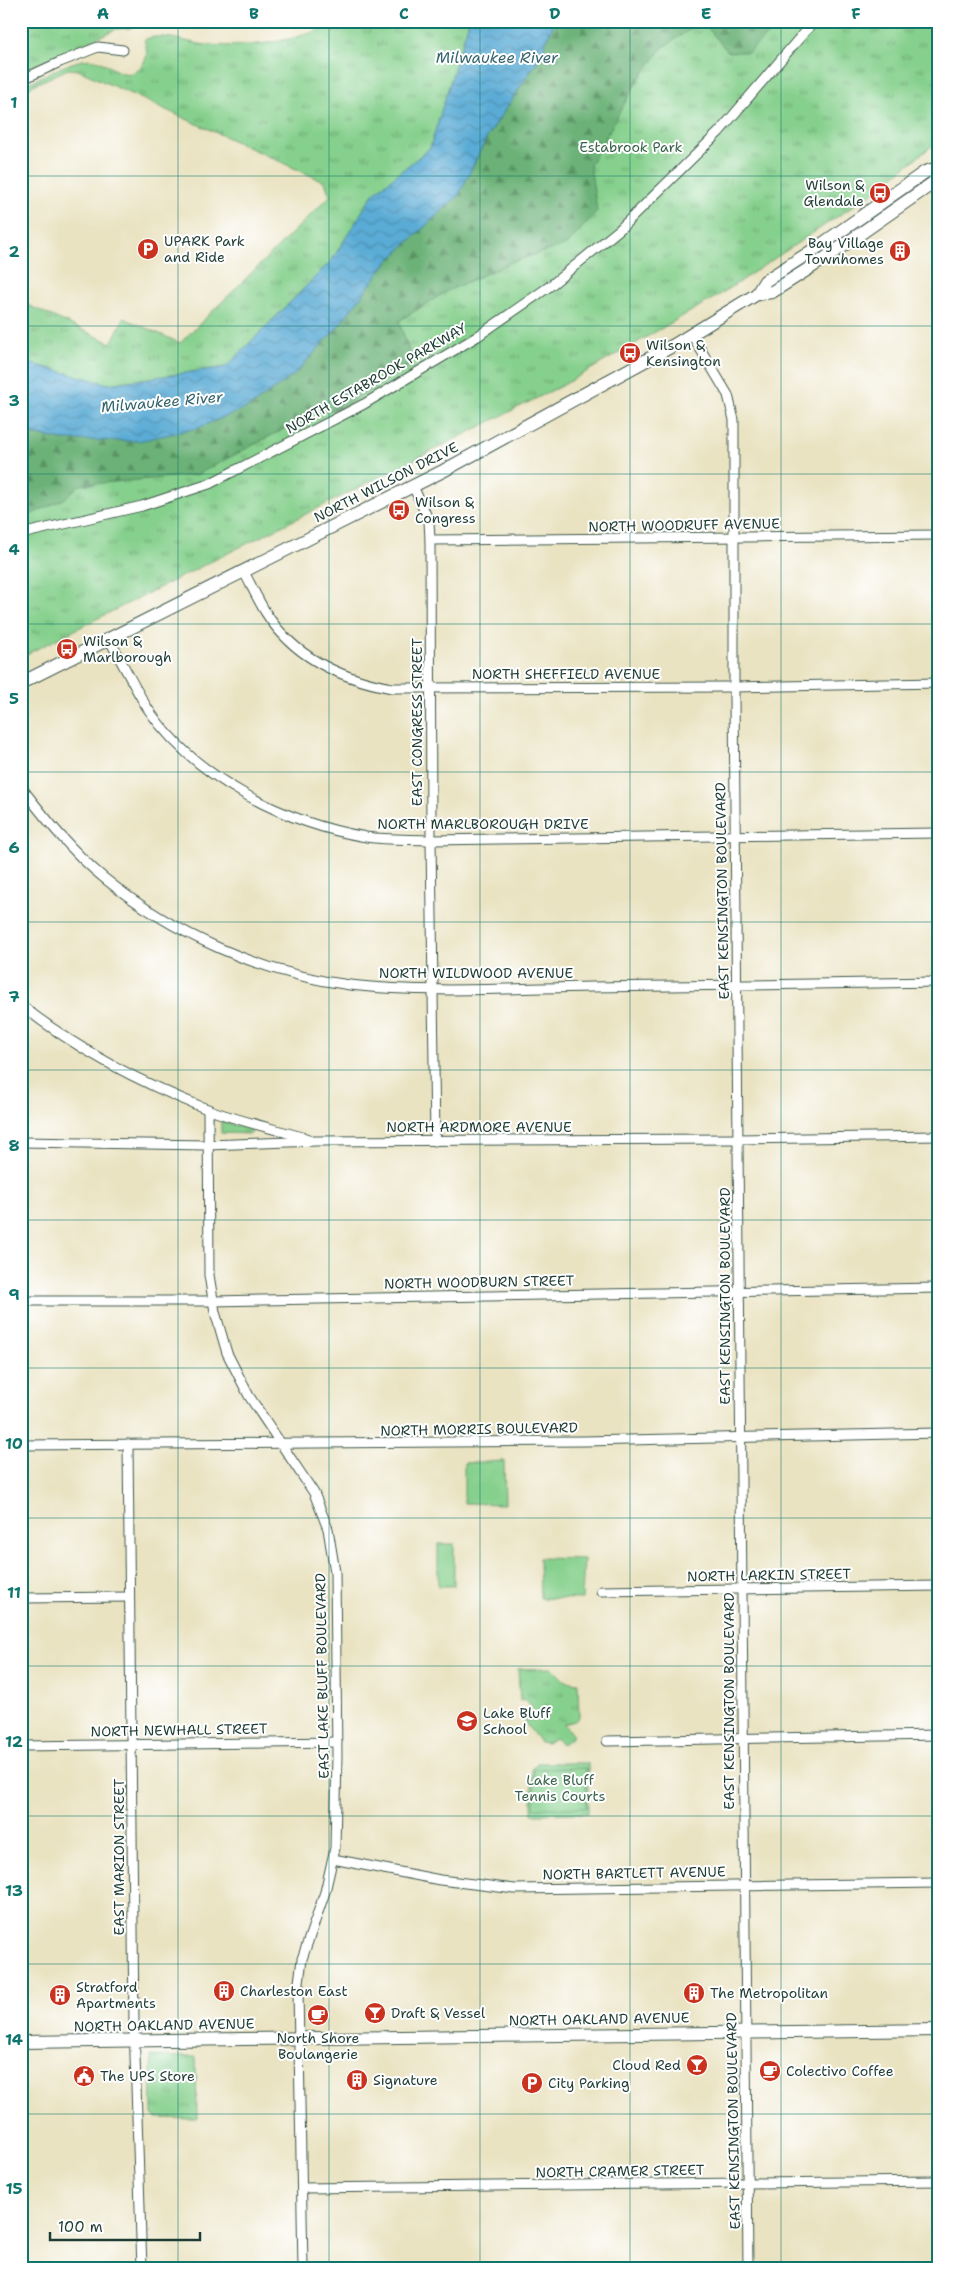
<svg xmlns="http://www.w3.org/2000/svg" width="959" height="2290" font-family="'Shantell Sans',sans-serif">
<style>
.grass{fill:url(#grass-tufts);stroke:#528660}
.forest{fill:url(#forest-firs);stroke:#467856}
.garden{fill:#86d08d;stroke:#528660}
.water{fill:url(#water-waves);stroke:#3c7484}
.lines{fill:none;stroke-linecap:round;stroke-linejoin:round}
.street-casing{stroke:#3d5649;stroke-width:11}
.secondary-casing{stroke:#3d5649;stroke-width:14}
.street{stroke:#fff;stroke-width:9}
.secondary{stroke:#fff;stroke-width:12}
.grid{fill:none;stroke:#0f766e;stroke-width:1;stroke-opacity:0.55}
.labels{text-anchor:middle;stroke-width:4;stroke-linejoin:round;paint-order:stroke}
.park-label{font-size:14px;fill:#39624a;stroke:#fff}
.poi-label{font-size:14px;fill:#1f3d34;stroke:#fff;text-anchor:start}
.street-label{font-size:14px;fill:#1f3d34;stroke:#fff}
.water-label{font-size:15px;font-style:italic;fill:#34646c;stroke:#fff}
.neatline{fill:none;stroke:#0f766e;stroke-width:2}
.grid-label{font-size:16px;text-anchor:middle;font-weight:bold;fill:#0f766e}
</style>
<defs>
<pattern id="grass-tufts" width="24" height="20" patternUnits="userSpaceOnUse" patternTransform="scale(1.25)"><rect width="24" height="20" fill="#86d08d"/><path d="M3 7l-1-3M5 7V3M7 7l1-3M15 17l-1-3M17 17v-4M19 17l1-3" fill="none" stroke="#6daa74"/></pattern>
<pattern id="forest-firs" width="22" height="20" patternUnits="userSpaceOnUse" patternTransform="scale(1.25)"><rect width="22" height="20" fill="#6cb278"/><path d="M5 1l3.5 6h-7zM16 11l3.5 6h-7z" fill="#589263"/></pattern>
<pattern id="water-waves" width="16" height="10" patternUnits="userSpaceOnUse" patternTransform="scale(1.25)"><rect width="16" height="10" fill="#5aabd5"/><path d="M0 5q4-4 8 0t8 0" fill="none" stroke="#4a8cae"/></pattern>
</defs>
<rect width="100%" height="100%" fill="#fff"/>
<filter id="ink" filterUnits="userSpaceOnUse"><feTurbulence type="fractalNoise" baseFrequency=".02" numOctaves="2"/><feDisplacementMap in="SourceGraphic" scale="10" xChannelSelector="R" yChannelSelector="G"/><feConvolveMatrix kernelMatrix="1 2 1 2 8 2 1 2 1" color-interpolation-filters="sRGB"/></filter>
<filter id="wash" filterUnits="userSpaceOnUse"><feTurbulence type="fractalNoise" baseFrequency=".0096" numOctaves="4" result="noise"/><feDisplacementMap in="SourceGraphic" scale="20" xChannelSelector="R" yChannelSelector="G"/><feGaussianBlur stdDeviation="1.12" result="paint"/><feColorMatrix in="noise" values="0 0 0 0 0 0 0 0 0 0 0 0 0 0 0 0 0 1.4 0 .05"/><feComposite in="paint" operator="in"/></filter>
<g filter="url(#wash)">
<rect width="100%" height="100%" fill="#eae3c2"/>
<!-- grass -->
<g class="grass">
<polygon points="28,21 140,21 131,28 116,29 21,72 21,25"/>
<path d="M339 21H469L430 148 373 194 332 260 226 367 108 384 21 361V302L111 343 124 318 180 343 330 196 325 182 78 70 68 69 21 91V87C40 78 62 65 82 60 87 59 96 59 101 62 115 69 131 84 144 62 148 55 147 47 144 40 161 31 190 44 208 45 252 48 300 41 339 21Z"/>
<polygon points="555,21 938,21 938,141 870,195 721,294 567,383 21,657 21,432 63,440 198,428"/>
<polygon points="221,1121 252,1130 251,1134 221,1133"/>
<polygon points="552,1668 565,1681 578,1683 579,1717 575,1721 564,1724 573,1736 563,1744 555,1738 548,1743 540,1742 525,1723 525,1714 533,1713 532,1707 526,1700 520,1701 518,1669"/>
<polygon points="537,1763 588,1763 588,1813 532,1814 532,1768"/>
<polygon points="151,2056 196,2057 197,2119 156,2118 152,2115"/>
</g>
<!-- forest -->
<g class="forest">
<polygon points="555,21 702,21 662,48 636,83 590,165 597,211 568,244 512,262 447,291 399,321 413,363 340,409 316,412 196,475 79,485 64,499 21,519 21,432 63,440 249,407 294,375 337,328 388,261 459,195 486,139 538,60"/>
<polygon points="702,21 781,21 749,52 728,52"/>
</g>
<!-- garden -->
<g class="garden">
<polygon points="504,1461 505,1504 464,1503 464,1463"/>
<rect x="438" y="1544" width="16" height="42"/>
<polygon points="539,1558 584,1559 582,1599 540,1598"/>
<polygon points="586,1768 586,1808 534,1808 534,1769"/>
</g>
<!-- water -->
<polygon class="water" points="469,21 555,21 538,60 486,139 459,195 388,261 337,328 294,375 249,407 198,428 139,441 63,440 21,432 21,361 108,384 226,367 332,260 373,194 430,148"/>
</g>
<g filter="url(#ink)">
<g class="lines">
<!-- street casing -->
<g class="street-casing">
<g id="street">
<polyline points="21,80 60,62 98,47 123,50"/>
<polyline points="692,335 728,395 734,420 734,696 748,2269"/>
<polyline points="413,486 429,521 430,540 431,840 435,1141"/>
<polyline points="21,534 142,506 209,484 364,404 478,336 550,286 620,229 719,132 814,21"/>
<polyline points="430,540 938,535"/>
<path d="M244 572C251 585 258 600 266 613 294 657 342 679 392 688L734 687 938 683"/>
<path d="M109 639C122 662 134 687 148 709 196 779 285 823 366 837 387 840 409 839 431 840L938 833"/>
<path d="M21 787C46 819 72 852 104 878 173 934 262 974 350 985 430 994 512 988 592 987 707 986 823 984 938 982"/>
<path d="M21 1005C76 1049 141 1083 207 1109 239 1121 275 1129 309 1139"/>
<polyline points="208,1109 209,1275 215,1312 227,1353 249,1396 314,1493 328,1529 335,1572 337,1756 335,1848 325,1892 302,1959 298,1990 303,2269"/>
<polyline points="21,1142 207,1145 316,1141 738,1139 938,1136"/>
<polyline points="21,1301 213,1301 938,1288"/>
<polyline points="128,1444 134,2025 142,2269"/>
<polyline points="21,1445 585,1441 938,1433"/>
<polyline points="601,1591 938,1586"/>
<polyline points="21,1598 129,1597"/>
<polyline points="607,1741 938,1735"/>
<polyline points="21,1746 337,1742"/>
<polyline points="333,1859 440,1880 515,1889 938,1883"/>
<polyline points="302,2188 938,2181"/>
</g>
</g>
<!-- secondary casing -->
<g class="secondary-casing">
<g id="secondary">
<polyline points="757,294 765,281 818,247 925,172 938,168"/>
<polyline points="21,683 443,471 674,345 757,294 772,292 824,259 933,183 938,176"/>
<polyline points="21,2042 938,2030"/>
</g>
</g>
<!-- street -->
<use href="#street" class="street"/>
<!-- secondary -->
<use href="#secondary" class="secondary"/>
</g>
</g>
<!-- grid -->
<path class="grid" d="M178 21V2269M329 21V2269M480 21V2269M630 21V2269M781 21V2269M21 176H938M21 326H938M21 474H938M21 624H938M21 772H938M21 922H938M21 1070H938M21 1220H938M21 1368H938M21 1518H938M21 1666H938M21 1816H938M21 1964H938M21 2114H938"/>
<!-- icons -->
<defs>
<g id="bus-disc" transform="scale(1.125)"><circle r="9.5" fill="#c8321e" stroke="#fff"/><path d="M-5-6H5V4H4V6H2V4H-2V6H-4V4H-5ZM-3.5-4V0h7V-4ZM-3.5 1.2v1.5H-2V1.2ZM2 1.2v1.5H3.5V1.2Z" fill="#fff"/></g>
<g id="parking-disc" transform="scale(1.125)"><circle r="9.5" fill="#c8321e" stroke="#fff"/><path d="M-3.5-5.5H1a3.5 3.5 0 0 1 0 7H-1V5.5H-3.5ZM-1-3.4V-.6H.8a1.4 1.4 0 0 0 0-2.8Z" fill="#fff"/></g>
<g id="building-disc" transform="scale(1.125)"><circle r="9.5" fill="#c8321e" stroke="#fff"/><path d="M-4-6H4V6H1V3H-1V6H-4ZM-2.5-4.3h1.7v1.8h-1.7ZM.8-4.3h1.7v1.8H.8ZM-2.5-1h1.7V.8h-1.7ZM.8-1h1.7V.8H.8Z" fill="#fff"/></g>
<g id="school-disc" transform="scale(1.125)"><circle r="9.5" fill="#c8321e" stroke="#fff"/><path d="M0-5L7-2L0 1L-7-2ZM-4 1L0 2.5L4 1V4Q0 6-4 4Z" fill="#fff"/></g>
<g id="bar-disc" transform="scale(1.125)"><circle r="9.5" fill="#c8321e" stroke="#fff"/><path d="M-6-5H6L.8 .8V4.5H3.5V6h-7V4.5H-.8V.8Z" fill="#fff"/></g>
<g id="cafe-disc" transform="scale(1.125)"><circle r="9.5" fill="#c8321e" stroke="#fff"/><path d="M-5.5-4.5H6V0H3Q3 3.5 0 3.5H-2.5Q-5.5 3.5-5.5 0ZM3-3.2v2h1.7v-2ZM-6 4.5H4V6H-6Z" fill="#fff"/></g>
<g id="civic-disc" transform="scale(1.125)"><circle r="9.5" fill="#c8321e" stroke="#fff"/><path d="M-.6-6.5H3V-4.5H.6V-3L4-1V1h2V6H-6V1h2V-1L-.6-3ZM-1.2 2.5V6h2.4V2.5Z" fill="#fff"/></g>
</defs>
<g fill-rule="evenodd">
<use href="#bus-disc" x="880" y="193"/>
<use href="#parking-disc" x="148" y="249"/>
<use href="#building-disc" x="900" y="251"/>
<use href="#bus-disc" x="630" y="353"/>
<use href="#bus-disc" x="399" y="510"/>
<use href="#bus-disc" x="67" y="649"/>
<use href="#school-disc" x="467" y="1721"/>
<use href="#building-disc" x="224" y="1991"/>
<use href="#building-disc" x="694" y="1993"/>
<use href="#building-disc" x="60" y="1995"/>
<use href="#bar-disc" x="375" y="2013"/>
<use href="#cafe-disc" x="318" y="2015"/>
<use href="#bar-disc" x="697" y="2065"/>
<use href="#cafe-disc" x="770" y="2071"/>
<use href="#civic-disc" x="84" y="2076"/>
<use href="#building-disc" x="357" y="2080"/>
<use href="#parking-disc" x="532" y="2083"/>
</g>
<g class="labels">
<!-- park labels -->
<g class="park-label">
<text x="631" y="152">Estabrook Park</text>
<text x="560" y="1785">Lake Bluff<tspan x="560" dy="16">Tennis Courts</tspan></text>
</g>
<!-- poi labels -->
<g class="poi-label">
<text x="864" y="190" text-anchor="end">Wilson &amp;<tspan x="864" dy="16">Glendale</tspan></text>
<text x="164" y="246">UPARK Park<tspan x="164" dy="16">and Ride</tspan></text>
<text x="884" y="248" text-anchor="end">Bay Village<tspan x="884" dy="16">Townhomes</tspan></text>
<text x="646" y="350">Wilson &amp;<tspan x="646" dy="16">Kensington</tspan></text>
<text x="415" y="507">Wilson &amp;<tspan x="415" dy="16">Congress</tspan></text>
<text x="83" y="646">Wilson &amp;<tspan x="83" dy="16">Marlborough</tspan></text>
<text x="483" y="1718">Lake Bluff<tspan x="483" dy="16">School</tspan></text>
<text x="76" y="1992">Stratford<tspan x="76" dy="16">Apartments</tspan></text>
<text x="240" y="1996">Charleston East</text>
<text x="710" y="1998">The Metropolitan</text>
<text x="391" y="2018">Draft &amp; Vessel</text>
<text x="318" y="2043" text-anchor="middle">North Shore<tspan x="318" dy="16">Boulangerie</tspan></text>
<text x="681" y="2070" text-anchor="end">Cloud Red</text>
<text x="786" y="2076">Colectivo Coffee</text>
<text x="100" y="2081">The UPS Store</text>
<text x="373" y="2085">Signature</text>
<text x="548" y="2088">City Parking</text>
</g>
<!-- street labels -->
<g class="street-label">
<text transform="translate(376 378) rotate(-30)" y="5">NORTH ESTABROOK PARKWAY</text>
<text transform="translate(386 482) rotate(-27)" y="5">NORTH WILSON DRIVE</text>
<text transform="translate(684 525) rotate(-1)" y="5">NORTH WOODRUFF AVENUE</text>
<text x="566" y="679">NORTH SHEFFIELD AVENUE</text>
<text transform="translate(417 722) rotate(-90)" y="5">EAST CONGRESS STREET</text>
<text x="483" y="829">NORTH MARLBOROUGH DRIVE</text>
<text transform="translate(722 891) rotate(-91)" y="5">EAST KENSINGTON BOULEVARD</text>
<text x="476" y="978">NORTH WILDWOOD AVENUE</text>
<text x="479" y="1132">NORTH ARDMORE AVENUE</text>
<text transform="translate(479 1282) rotate(-1)" y="5">NORTH WOODBURN STREET</text>
<text transform="translate(725 1296) rotate(-90)" y="5">EAST KENSINGTON BOULEVARD</text>
<text transform="translate(479 1429) rotate(-1)" y="5">NORTH MORRIS BOULEVARD</text>
<text transform="translate(769 1575) rotate(-1)" y="5">NORTH LARKIN STREET</text>
<text transform="translate(322 1676) rotate(-91)" y="5">EAST LAKE BLUFF BOULEVARD</text>
<text transform="translate(729 1701) rotate(-90)" y="5">EAST KENSINGTON BOULEVARD</text>
<text transform="translate(179 1730) rotate(-1)" y="5">NORTH NEWHALL STREET</text>
<text transform="translate(119 1857) rotate(-90)" y="5">EAST MARION STREET</text>
<text transform="translate(634 1873) rotate(-1)" y="5">NORTH BARTLETT AVENUE</text>
<text transform="translate(599 2019) rotate(-1)" y="5">NORTH OAKLAND AVENUE</text>
<text transform="translate(164 2025) rotate(-1)" y="5">NORTH OAKLAND AVENUE</text>
<text transform="translate(733 2121) rotate(-91)" y="5">EAST KENSINGTON BOULEVARD</text>
<text transform="translate(620 2171) rotate(-1)" y="5">NORTH CRAMER STREET</text>
</g>
<!-- water labels -->
<g class="water-label">
<text x="497" y="63">Milwaukee River</text>
<text transform="translate(162 402) rotate(-5)" y="5">Milwaukee River</text>
</g>
</g>
<!-- margin -->
<rect width="959" height="2290" fill="none" stroke="#fff" stroke-width="55"/>
<!-- scale -->
<path d="M50 2232v8h150v-8" fill="none" stroke="#1f3d34" stroke-width="2.5"/>
<text x="58" y="2232" font-size="15" fill="#1f3d34" stroke="#ffffff" stroke-width="4" paint-order="stroke">100 m</text>
<rect x="28" y="28" width="904" height="2234" class="neatline"/>
<g class="grid-label">
<text x="103" y="19">A</text>
<text x="254" y="19">B</text>
<text x="404" y="19">C</text>
<text x="555" y="19">D</text>
<text x="706" y="19">E</text>
<text x="856" y="19">F</text>
<text x="14" y="108">1</text>
<text x="14" y="257">2</text>
<text x="14" y="406">3</text>
<text x="14" y="555">4</text>
<text x="14" y="704">5</text>
<text x="14" y="853">6</text>
<text x="14" y="1002">7</text>
<text x="14" y="1151">8</text>
<text x="14" y="1300">9</text>
<text x="14" y="1449">10</text>
<text x="14" y="1598">11</text>
<text x="14" y="1747">12</text>
<text x="14" y="1896">13</text>
<text x="14" y="2045">14</text>
<text x="14" y="2194">15</text>
</g>
</svg>
